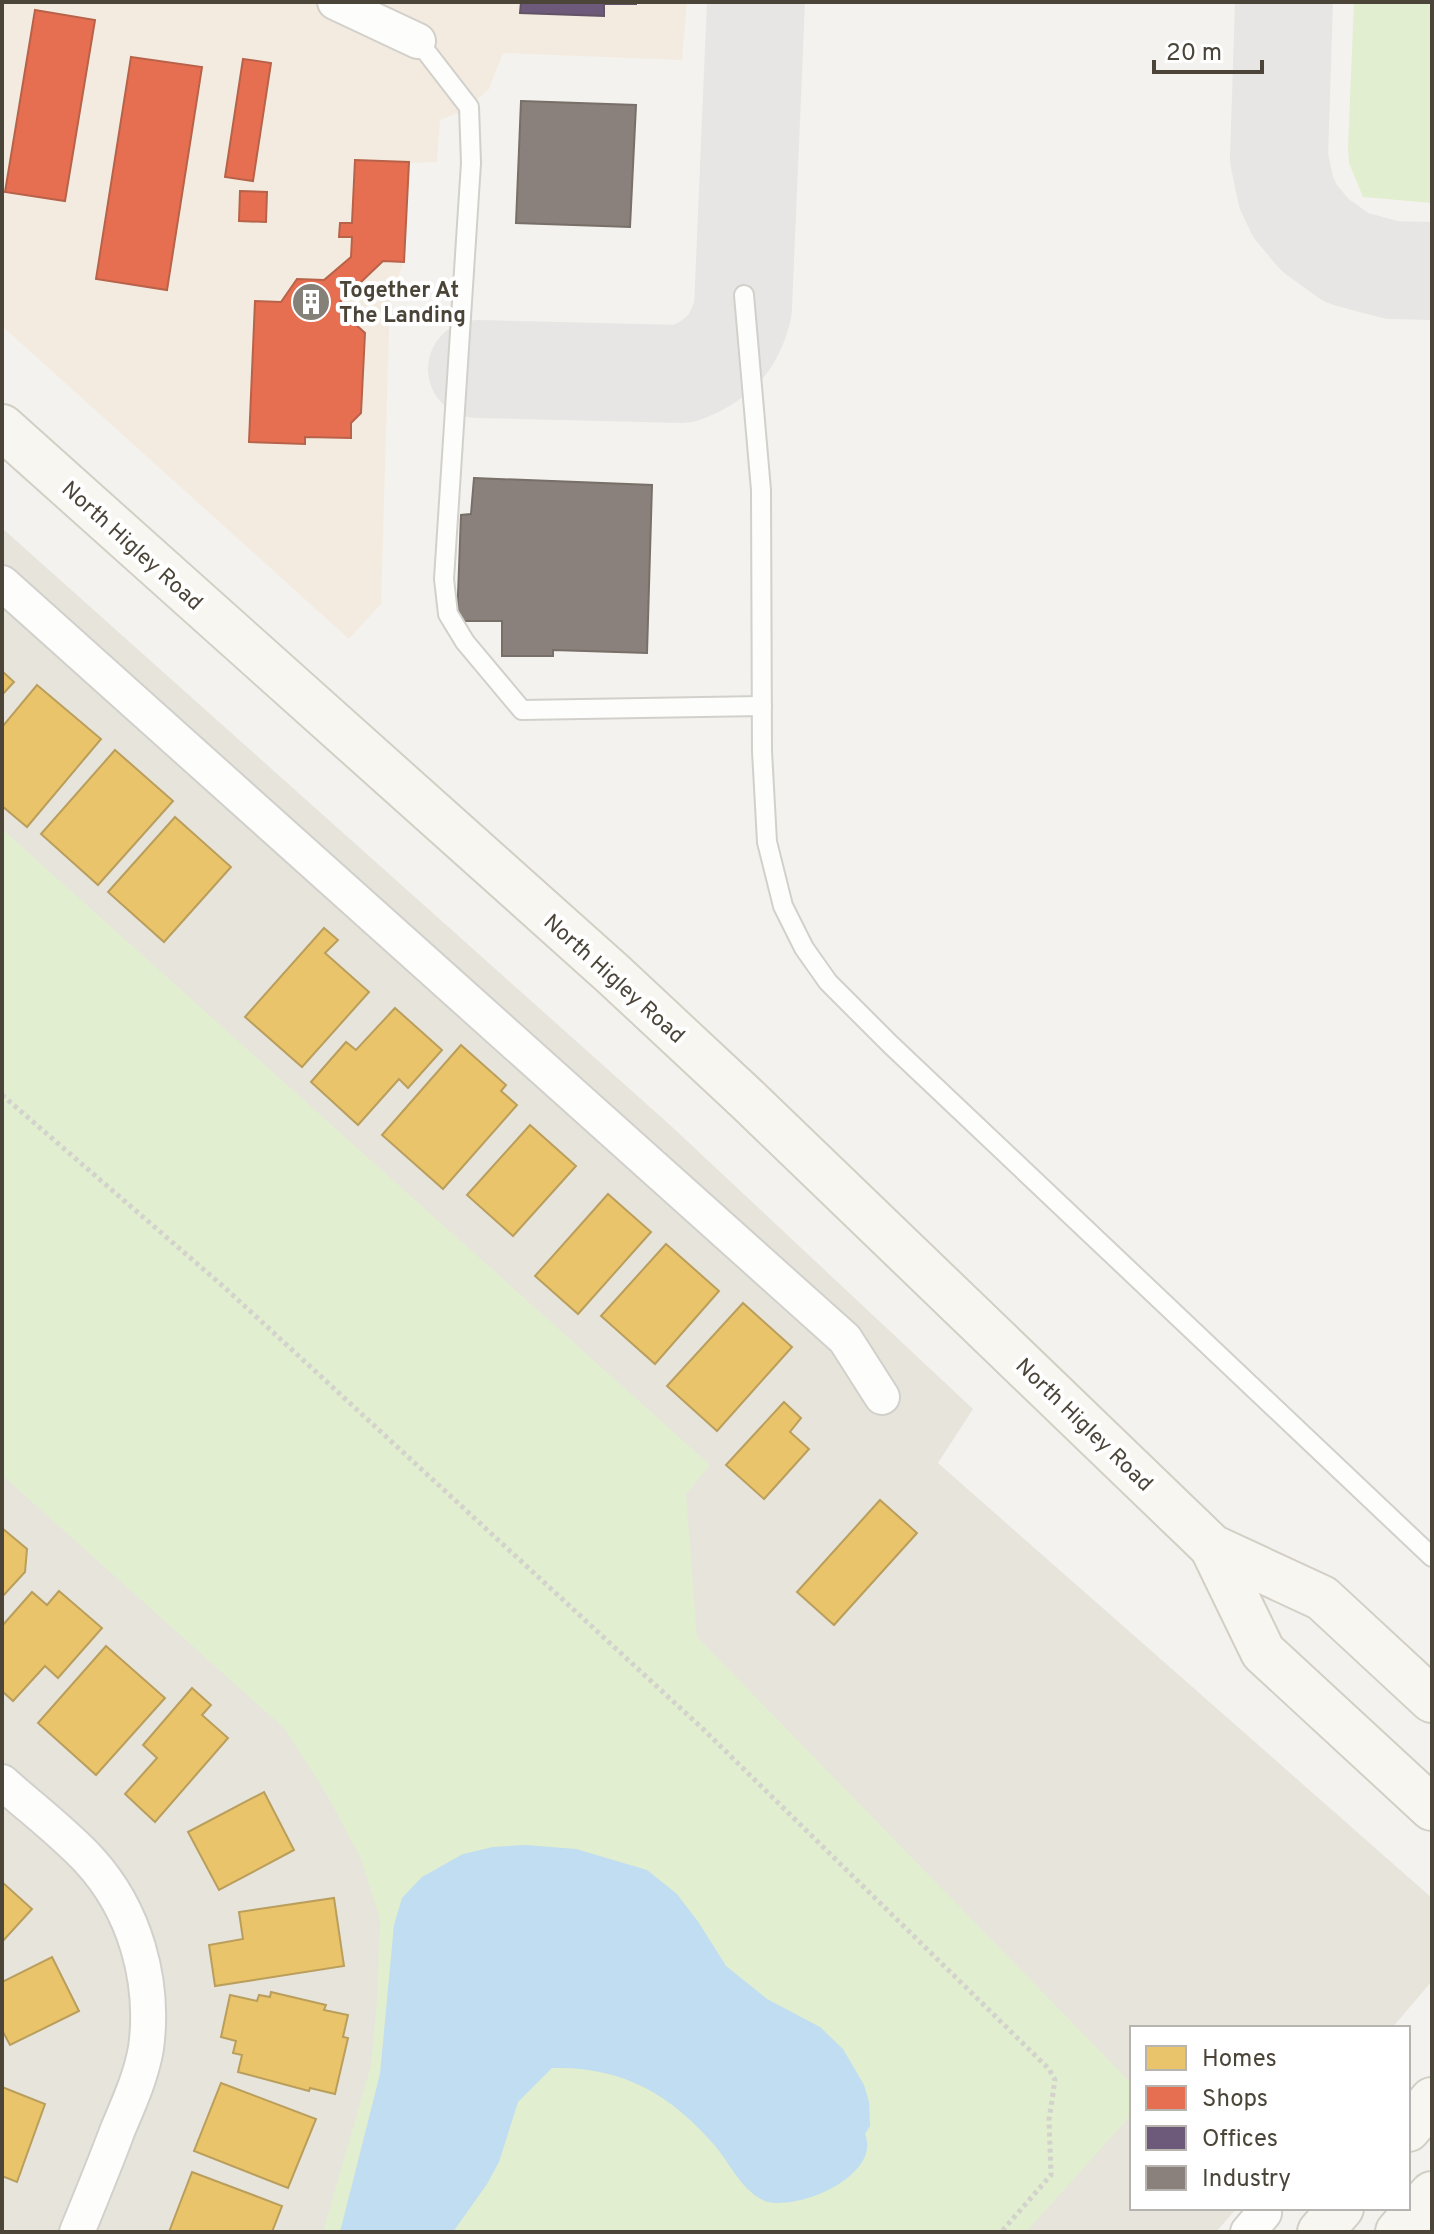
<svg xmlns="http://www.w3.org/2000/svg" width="1434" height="2234" font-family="Overpass,sans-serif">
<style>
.residential{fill:#e7e4dc}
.commercial{fill:#f3ebdf}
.green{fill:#e1eecf}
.water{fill:#c0ddf1}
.homes{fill:#e9c46a;stroke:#ba9e5b;stroke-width:2}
.shops{fill:#e76f51;stroke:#b8624a;stroke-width:2}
.offices{fill:#6d597a;stroke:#635366;stroke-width:2}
.industry{fill:#8a817c;stroke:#776f68;stroke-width:2}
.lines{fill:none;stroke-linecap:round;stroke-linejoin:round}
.taxiway{stroke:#e8e6e4;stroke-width:98}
.service-casing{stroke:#d2d0cb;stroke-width:22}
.minor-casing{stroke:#d2d0cb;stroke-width:38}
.secondary-casing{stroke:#d3cfc5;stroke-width:48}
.path{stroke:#d3d2cc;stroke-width:5;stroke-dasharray:4 4;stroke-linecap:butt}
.service{stroke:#fdfdfc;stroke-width:18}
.minor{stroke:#fdfdfc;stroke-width:34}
.secondary{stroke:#f7f6f1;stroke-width:44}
.labels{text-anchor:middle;stroke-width:8;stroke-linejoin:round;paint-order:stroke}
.poi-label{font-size:22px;font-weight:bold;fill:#4b4439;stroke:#fff;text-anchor:start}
.street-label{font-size:22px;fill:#4b4439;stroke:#fff}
</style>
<rect width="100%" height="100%" fill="#f4f2ee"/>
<!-- residential -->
<polygon class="residential" points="2,528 670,1125 973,1409 938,1463 1432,1898 1432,1981 1392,2028 1132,2028 1132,2208 1237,2208 1216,2232 2,2232"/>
<!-- commercial -->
<polygon class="commercial" points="2,2 687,2 682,60 503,53 489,89 465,110 440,120 437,162 409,163 404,262 390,297 381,604 349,639 2,326"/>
<!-- green -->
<g class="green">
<polygon points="1354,2 1432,2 1432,203 1363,197 1349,163 1348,147"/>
<polygon points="2,829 710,1465 686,1494 697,1637 1132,2084 1132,2114 1026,2232 323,2232 371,2065 377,1999 380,1919 361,1859 327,1795 285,1729 2,1475"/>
</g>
<!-- water -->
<path class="water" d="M525 1845 576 1849 647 1870 677 1894 699 1923 726 1966 767 1999 820 2027 843 2049 864 2085 869 2102 870 2126 865 2134C882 2176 797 2212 765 2201 743 2192 730 2164 716 2147 671 2094 622 2066 552 2068L518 2102 499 2162 487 2184 453 2232H340L380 2074 394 1925 402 1898 422 1877 463 1854 493 1847Z"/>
<!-- homes -->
<g class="homes">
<polygon points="2,671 14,682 2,695"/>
<polygon points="37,685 101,739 27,827 2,806 2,727"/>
<polygon points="115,750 173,801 98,885 41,834"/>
<polygon points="175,817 231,867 164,942 108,892"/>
<polygon points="324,928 338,940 325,953 369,992 302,1067 245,1017"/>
<polygon points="395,1008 442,1050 408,1088 399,1079 358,1125 311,1082 346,1042 356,1050"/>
<polygon points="461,1045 506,1085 501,1091 517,1105 443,1189 382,1135"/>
<polygon points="530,1125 576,1166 513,1236 467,1195"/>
<polygon points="608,1194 651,1232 578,1314 535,1276"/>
<polygon points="666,1244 719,1291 655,1364 601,1316"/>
<polygon points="743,1303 792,1347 717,1431 667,1386"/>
<polygon points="784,1402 801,1418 790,1432 809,1449 764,1499 726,1465"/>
<polygon points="880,1500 917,1533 834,1625 797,1592"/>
<polygon points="2,1528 27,1549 25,1572 2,1597"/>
<polygon points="59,1591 102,1628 58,1678 45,1666 13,1701 2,1691 2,1626 32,1592 47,1605"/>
<polygon points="106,1646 165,1698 96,1775 38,1723"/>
<polygon points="192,1688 211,1705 202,1715 228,1738 155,1822 125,1794 157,1758 143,1745"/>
<polygon points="264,1792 294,1850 219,1890 188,1832"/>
<polygon points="2,1882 32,1909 2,1942"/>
<polygon points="334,1898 344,1966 215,1986 209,1945 243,1939 239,1912"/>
<polygon points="52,1957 79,2011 10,2045 2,2030 2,1982"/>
<polygon points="271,1992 326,2005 324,2010 348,2015 343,2037 348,2038 335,2094 310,2088 309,2091 238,2072 242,2055 233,2053 236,2041 221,2037 230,1995 257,2001 259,1995 270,1997"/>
<polygon points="221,2083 316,2119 288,2188 194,2151"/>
<polygon points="2,2087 45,2104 17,2182 2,2176"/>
<polygon points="192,2172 282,2206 272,2232 169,2232"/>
</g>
<!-- shops -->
<g class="shops">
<polygon points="35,10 95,20 65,201 5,192"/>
<polygon points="131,57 202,67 167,290 96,279"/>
<polygon points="243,59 271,63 253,181 225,177"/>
<polygon points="355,160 409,162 404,262 383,261 338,304 355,305 354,323 365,333 361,413 351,423 351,438 305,437 305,444 249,442 255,301 281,302 297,279 324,280 351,257 352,237 339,237 340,223 352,223"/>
<polygon points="240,191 267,192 266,222 239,221"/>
</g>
<!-- offices -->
<polygon class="offices" points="521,2 636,2 636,4 604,4 604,16 520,13"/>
<!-- industry -->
<g class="industry">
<polygon points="521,101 636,105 630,227 516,223"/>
<polygon points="474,478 652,485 647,653 553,650 553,656 502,656 502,621 457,621 461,515 471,514"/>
</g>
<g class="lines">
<!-- taxiway -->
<g class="taxiway">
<polyline points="1284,2 1279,158 1286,192 1295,211 1315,235 1347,258 1392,270 1432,271"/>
<path d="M477 369 683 374C717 361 735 344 743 308L756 2"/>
</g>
<!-- service casing -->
<g class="service-casing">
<g id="service">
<polyline points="418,41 469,107 471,163 444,579 448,614 465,642 522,710 762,706"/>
<polyline points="744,295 761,490 762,751 767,842 783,906 804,948 828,982 890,1044 1432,1557"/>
</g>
</g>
<!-- minor casing -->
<g class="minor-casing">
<g id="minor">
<polyline points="335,2 418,41"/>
<polyline points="2,583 845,1339 882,1397"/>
<path d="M2 1782C31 1808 63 1832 89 1860 135 1910 155 1981 146 2048 141 2077 129 2103 118 2129 105 2164 91 2198 77 2232"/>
<polyline points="1248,2232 1264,2213"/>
</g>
</g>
<!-- secondary casing -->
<g class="secondary-casing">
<g id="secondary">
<polyline points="2,427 613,974 748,1100 1212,1547 1322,1598 1432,1700"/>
<polyline points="1212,1547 1263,1652 1432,1808"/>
<polyline points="1408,2129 1432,2100"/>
<polyline points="1320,2232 1341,2208"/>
<polyline points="1398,2232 1432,2194"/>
</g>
</g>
<!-- path -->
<polyline class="path" points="2,1095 224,1287 703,1729 1049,2069 1055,2080 1049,2120 1051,2175 1001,2232"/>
<!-- service -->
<use href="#service" class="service"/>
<!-- minor -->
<use href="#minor" class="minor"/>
<!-- secondary -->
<use href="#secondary" class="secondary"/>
</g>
<!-- icons -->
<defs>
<g id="building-disc" transform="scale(2)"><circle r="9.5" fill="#868178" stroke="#fff"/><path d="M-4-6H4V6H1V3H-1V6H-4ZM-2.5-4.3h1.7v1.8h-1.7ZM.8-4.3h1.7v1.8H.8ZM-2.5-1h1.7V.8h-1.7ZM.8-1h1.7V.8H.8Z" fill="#fff"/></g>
</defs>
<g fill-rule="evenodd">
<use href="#building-disc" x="311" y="302"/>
</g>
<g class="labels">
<!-- poi labels -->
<g class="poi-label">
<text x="339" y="297">Together At<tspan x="339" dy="25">The Landing</tspan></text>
</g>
<!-- street labels -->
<g class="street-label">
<text transform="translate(133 545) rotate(42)" y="8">North Higley Road</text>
<text transform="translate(615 978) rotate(42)" y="8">North Higley Road</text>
<text transform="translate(1085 1424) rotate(44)" y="8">North Higley Road</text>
</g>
</g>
<!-- border -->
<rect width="1434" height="2234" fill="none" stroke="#4b4439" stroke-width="8"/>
<!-- legend -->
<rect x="1130" y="2026" width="280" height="184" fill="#ffffff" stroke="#b7b4b0" stroke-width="2"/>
<rect x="1146" y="2046" width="40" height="24" fill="#e9c46a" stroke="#b7b4b0" stroke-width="2"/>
<text x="1202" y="2066" font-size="24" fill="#4b4439">Homes</text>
<rect x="1146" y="2086" width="40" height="24" fill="#e76f51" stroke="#b7b4b0" stroke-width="2"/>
<text x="1202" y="2106" font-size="24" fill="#4b4439">Shops</text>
<rect x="1146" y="2126" width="40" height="24" fill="#6d597a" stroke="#b7b4b0" stroke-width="2"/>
<text x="1202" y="2146" font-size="24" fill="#4b4439">Offices</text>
<rect x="1146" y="2166" width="40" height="24" fill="#8a817c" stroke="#b7b4b0" stroke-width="2"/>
<text x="1202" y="2186" font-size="24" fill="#4b4439">Industry</text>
<!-- scale -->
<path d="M1154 60v12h108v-12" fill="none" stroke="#4b4439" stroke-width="4"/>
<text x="1166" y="60" font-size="24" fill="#4b4439" stroke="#ffffff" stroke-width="6" paint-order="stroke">20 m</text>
</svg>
